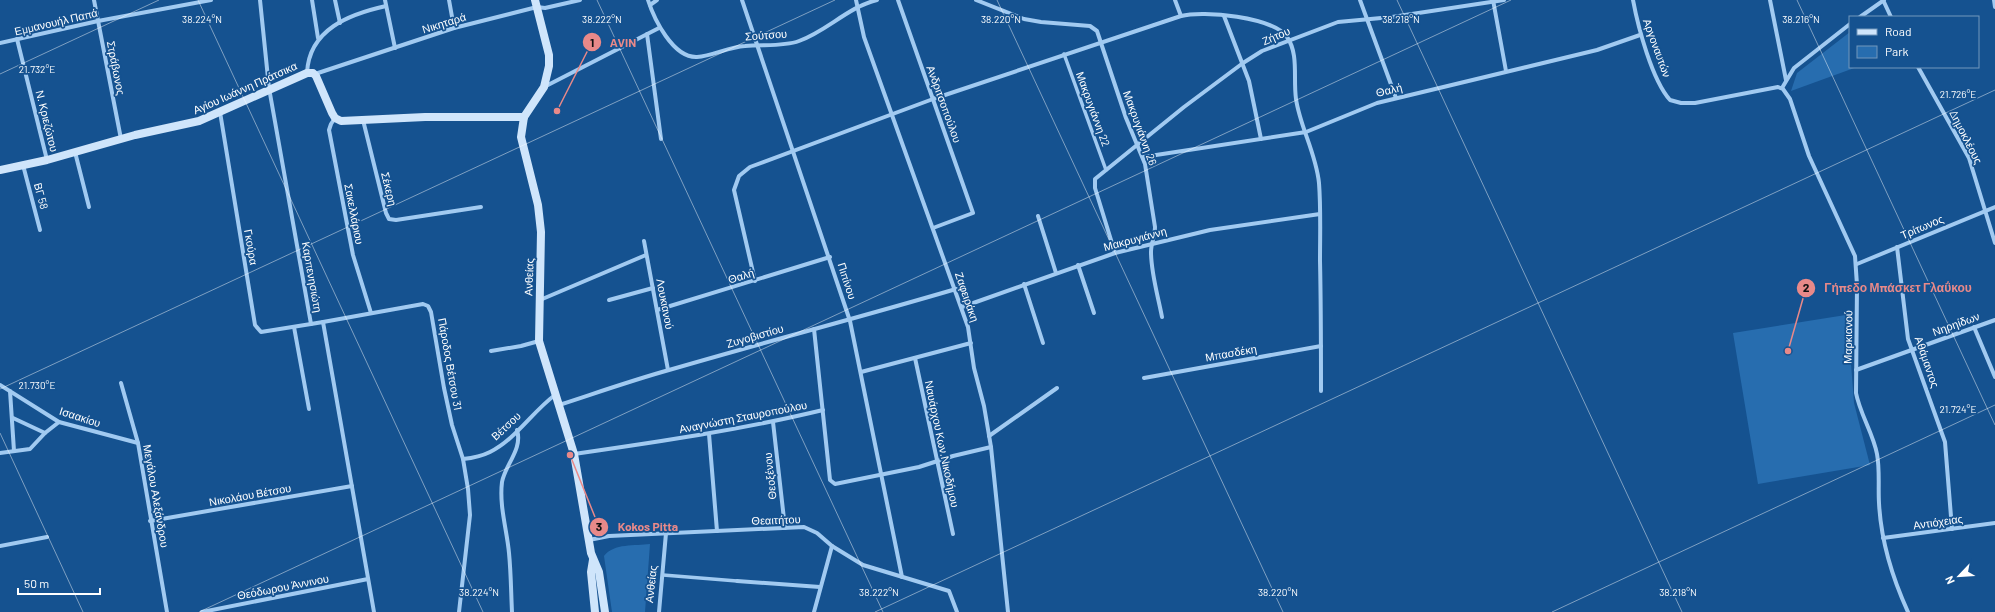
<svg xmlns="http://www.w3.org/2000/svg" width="1995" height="612" font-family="Barlow,sans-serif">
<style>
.green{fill:#276daf}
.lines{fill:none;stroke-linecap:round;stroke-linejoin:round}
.pedestrian{stroke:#a1caf1;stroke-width:3.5}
.minor{stroke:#a1caf1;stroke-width:4}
.secondary{stroke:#cfe5fb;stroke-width:8}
.ticks{fill:none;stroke:#fff;stroke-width:1;stroke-opacity:0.45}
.labels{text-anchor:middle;stroke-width:3.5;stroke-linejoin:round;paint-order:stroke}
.street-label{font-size:11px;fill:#fff;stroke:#155290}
.ticks-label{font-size:10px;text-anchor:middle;fill:#fff;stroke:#155290;stroke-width:3.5;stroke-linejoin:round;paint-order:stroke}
.leader{fill:none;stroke:#e88989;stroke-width:1.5}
.callout-dot{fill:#e88989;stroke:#155290;stroke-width:1.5}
.mark-label{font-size:12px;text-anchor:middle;font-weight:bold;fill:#111}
.callout-label{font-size:12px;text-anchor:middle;font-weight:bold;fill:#e88989;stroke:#155290;stroke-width:3.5;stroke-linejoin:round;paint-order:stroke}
</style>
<rect width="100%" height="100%" fill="#155290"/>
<!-- green -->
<g class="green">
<polygon points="1850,32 1850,67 1857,67 1791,91 1797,73"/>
<polygon points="1852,314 1848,324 1854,403 1870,465 1758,484 1733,333"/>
<path d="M650 544 645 612H612L604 556C614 543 635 546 650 544Z"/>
</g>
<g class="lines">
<!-- pedestrian -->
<g class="pedestrian">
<polyline points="1064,54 1106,170"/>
<polyline points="663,575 737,581"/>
</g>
<!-- minor -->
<g class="minor">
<polyline points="94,0 121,139"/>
<polyline points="260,0 269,88 311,324 323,322 374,612"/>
<polyline points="312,0 318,38"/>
<polyline points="335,0 340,23"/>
<polyline points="385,0 395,48"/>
<polyline points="449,0 454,28"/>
<path d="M648 0C654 19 673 58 697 57 713 56 728 47 745 46 762 44 783 47 799 41 827 31 848 7 877 0"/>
<polyline points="742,0 850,321 902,577"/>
<polyline points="856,0 864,37 968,327 974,368 984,406 991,447 1008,612"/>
<polyline points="898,0 973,213 933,228"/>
<path d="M976 0 1024 19 1041 22 1090 26 1097 31 1126 118 1145 164 1155 227C1155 236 1151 243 1151 252 1151 273 1158 296 1162 317"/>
<polyline points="1175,0 1181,16"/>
<polyline points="1360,0 1396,98"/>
<polyline points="1493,0 1506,71"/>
<path d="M1633 0C1638 27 1652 80 1670 100L1681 103H1695L1778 87 1783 89 1790 99 1809 156 1855 256 1857 285 1856 393C1860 414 1873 433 1877 454 1880 470 1878 487 1879 503 1881 542 1892 577 1908 612"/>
<polyline points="1770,0 1786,80"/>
<polyline points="1883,0 1891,17"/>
<polyline points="1994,0 1995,7"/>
<polyline points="650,5 657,0"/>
<polyline points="1224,16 1249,81 1261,139"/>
<polyline points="1860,17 1884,0"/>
<polyline points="647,34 661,139"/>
<polyline points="17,39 47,160"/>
<polyline points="0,43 98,21 211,0"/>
<polyline points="1918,67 1969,158 1995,243"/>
<path d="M307 73C309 29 350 14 386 6"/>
<polyline points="315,74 454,28 537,7 545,8 580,0"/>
<polyline points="544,87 659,28"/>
<polyline points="1782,88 1794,68 1850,24"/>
<polyline points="220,112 255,325 261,332 311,324"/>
<polyline points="335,118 331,124 329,130 353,255 371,313"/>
<polyline points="363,120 386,213 389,219 396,220 481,207"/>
<polyline points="75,152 89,207"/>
<polyline points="1143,157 1306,132 1377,103 1597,50 1640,35"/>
<polyline points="23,165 40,230"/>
<polyline points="1038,216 1056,273"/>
<polyline points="644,241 668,370"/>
<polyline points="1897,247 1908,339 1945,442 1952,529"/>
<polyline points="1115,253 1095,188 1095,179 1184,107 1243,63 1262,51 1338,22 1392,17 1504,0"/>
<polyline points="1857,264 1995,207"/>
<polyline points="1078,265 1094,313"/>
<path d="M755 281 734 190 739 176 750 167 933 99 1181 16C1203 10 1273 17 1287 37 1299 54 1293 78 1296 99 1300 127 1316 153 1319 183 1321 209 1320 235 1320 261 1321 305 1321 348 1321 391"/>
<polyline points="1024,284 1043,343"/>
<polyline points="540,300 646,255"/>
<polyline points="609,300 653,288"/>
<polyline points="962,307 1115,253 1210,230 1320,214"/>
<polyline points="657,310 830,257"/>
<polyline points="323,322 423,304 428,306 431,312 444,388 452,425 463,459 468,489 470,515 459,612"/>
<polyline points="294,327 309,409"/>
<polyline points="1974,327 1995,377"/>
<polyline points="814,329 830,480 835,484 919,467 953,456 991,447"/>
<polyline points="491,351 521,346 539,341"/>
<polyline points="915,358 953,534"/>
<polyline points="1856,370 1995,320"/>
<polyline points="861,372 971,343"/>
<polyline points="1144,378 1321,346"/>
<polyline points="121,383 138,443 167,612"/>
<polyline points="0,385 59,422 138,443"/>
<polyline points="10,391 14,451"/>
<path d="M559 405C596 393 633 380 669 370 765 342 861 317 956 289"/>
<polyline points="13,418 45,433"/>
<polyline points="773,422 785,528"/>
<polyline points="709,434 717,531"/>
<polyline points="989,436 1057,388"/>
<polyline points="0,453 30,449 45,433 59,422"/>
<path d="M574 454C657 442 740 430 823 410"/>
<path d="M463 459C473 458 482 456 490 452 515 440 533 411 555 395"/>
<polyline points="150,521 352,486"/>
<polyline points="1883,538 1995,523"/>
<polyline points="589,540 609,536 804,527 817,533 832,546 863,565 949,591 957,612"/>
<polyline points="0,546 47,537"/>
<polyline points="737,581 820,587"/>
<polyline points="202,612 368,579"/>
<path d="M512 612C511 592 511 573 509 553 507 530 499 506 502 482 505 465 523 449 517 430"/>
<polyline points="659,612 666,533"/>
<polyline points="814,612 832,546"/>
</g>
<!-- secondary -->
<g class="secondary">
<polyline points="535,0 549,55 549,66 544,87 524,117 521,137 538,205 541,232 539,341 574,454 591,553 599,572 605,612"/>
<polyline points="0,170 47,160 135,135 199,121 307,73 313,73 316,76 332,113 335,118 341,121 425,117 524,117"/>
<polyline points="593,560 591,572 595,612"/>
</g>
</g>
<!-- ticks -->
<path class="ticks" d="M198 0 483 612M597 0 883 612M997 0 1283 612M1397 0 1682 612M1797 0 1995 425M0 74 159 0M0 389 835 0M0 433 83 612M199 612 1511 0M875 612 1995 90M1552 612 1995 405"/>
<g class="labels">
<!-- street labels -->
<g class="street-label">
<text transform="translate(56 22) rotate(-13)" y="4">Εμμανουήλ Παπά</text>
<text transform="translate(444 23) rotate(-17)" y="4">Νικηταρά</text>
<text transform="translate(766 35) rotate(-4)" y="4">Σούτσου</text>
<text transform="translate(1276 36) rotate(-23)" y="4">Ζήτου</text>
<text transform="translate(1657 48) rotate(70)" y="4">Αργοναυτών</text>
<text transform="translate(116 68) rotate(79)" y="4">Στράβωνος</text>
<text transform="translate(245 88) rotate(-24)" y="4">Αγίου Ιωάννη Πράτσικα</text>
<text transform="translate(1389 90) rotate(-14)" y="4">Θαλή</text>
<text transform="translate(944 104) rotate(70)" y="4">Ανδριτσοπούλου</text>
<text transform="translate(1093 109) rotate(70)" y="4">Μακρυγιάννη 22</text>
<text transform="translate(47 121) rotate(76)" y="4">Ν. Κριεζώτου</text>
<text transform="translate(1140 128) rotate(70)" y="4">Μακρυγιάννη 26</text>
<text transform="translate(1966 137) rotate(63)" y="4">Δημοκλέους</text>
<text transform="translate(389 189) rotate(76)" y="4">Σέκερη</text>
<text transform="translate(41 196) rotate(75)" y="4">ΒΓ 58</text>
<text transform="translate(354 214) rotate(79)" y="4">Σακελλάριου</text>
<text transform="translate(1922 227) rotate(-23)" y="4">Τρίτωνος</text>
<text transform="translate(1135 239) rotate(-15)" y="4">Μακρυγιάννη</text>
<text transform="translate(251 247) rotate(80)" y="4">Γκούρα</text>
<text transform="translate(741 276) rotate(-17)" y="4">Θαλή</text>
<text transform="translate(312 277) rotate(80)" y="4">Καρπενησιώτη</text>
<text transform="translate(529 277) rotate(-88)" y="4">Ανθείας</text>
<text transform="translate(847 281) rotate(72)" y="4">Πιπίνου</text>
<text transform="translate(967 297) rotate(71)" y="4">Ζαφειράκη</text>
<text transform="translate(665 304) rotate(79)" y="4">Λουκιανού</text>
<text transform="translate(1956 324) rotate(-20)" y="4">Νηρηίδων</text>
<text transform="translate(755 336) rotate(-16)" y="4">Ζυγοβιστίου</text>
<text transform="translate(1848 337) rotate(-89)" y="4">Μαρκιανού</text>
<text transform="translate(1231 353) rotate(-10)" y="4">Μπασδέκη</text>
<text transform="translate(1927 362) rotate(71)" y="4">Αθάμαντος</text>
<text transform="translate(450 364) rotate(80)" y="4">Πάροδος Βέτσου 31</text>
<text transform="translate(80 417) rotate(18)" y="4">Ισαακίου</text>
<text transform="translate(743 417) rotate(-11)" y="4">Αναγνώστη Σταυροπούλου</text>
<text transform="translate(506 426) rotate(-43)" y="4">Βέτσου</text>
<text transform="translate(942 444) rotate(78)" y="4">Ναυάρχου Κων.Νικοδήμου</text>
<text transform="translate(770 476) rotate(-96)" y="4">Θεοξένου</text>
<text transform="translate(250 495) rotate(-10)" y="4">Νικολάου Βέτσου</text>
<text transform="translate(156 496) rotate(80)" y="4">Μεγάλου Αλεξάνδρου</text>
<text transform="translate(776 520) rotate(-2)" y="4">Θεαιτήτου</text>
<text transform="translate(1938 522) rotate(-8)" y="4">Αντιόχειας</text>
<text transform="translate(651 584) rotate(-84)" y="4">Ανθείας</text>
<text transform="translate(283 587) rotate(-11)" y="4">Θεόδωρου Άννινου</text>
</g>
</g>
<g class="ticks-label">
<text x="1001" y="23">38.220°N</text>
<text x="1801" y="23">38.216°N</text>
<text x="202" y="23">38.224°N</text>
<text x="602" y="23">38.222°N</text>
<text x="1401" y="23">38.218°N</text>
<text x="37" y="73">21.732°E</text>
<text x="1958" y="98">21.726°E</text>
<text x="37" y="389">21.730°E</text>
<text x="1958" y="413">21.724°E</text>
<text x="479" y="596">38.224°N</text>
<text x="879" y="596">38.222°N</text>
<text x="1678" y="596">38.218°N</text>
<text x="1278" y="596">38.220°N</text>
</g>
<!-- callouts -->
<path class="leader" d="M557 111L592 42M1788 351L1806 288M570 455L599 527"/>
<g class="callout-dot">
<circle cx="557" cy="111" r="4"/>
<circle cx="1788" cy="351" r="4"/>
<circle cx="570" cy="455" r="4"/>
<circle cx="592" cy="42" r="10"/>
<circle cx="1806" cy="288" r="10"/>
<circle cx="599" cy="527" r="10"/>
</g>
<g class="mark-label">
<text x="592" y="47">1</text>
<text x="1806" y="292">2</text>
<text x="599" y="531">3</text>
</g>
<g class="callout-label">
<text x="623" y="47">AVIN</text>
<text x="1898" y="292">Γήπεδο Μπάσκετ Γλαΰκου</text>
<text x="648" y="531">Kokos Pitta</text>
</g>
<!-- legend -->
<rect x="1849" y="16" width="130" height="52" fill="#155290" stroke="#7397bc"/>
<rect x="1857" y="29" width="20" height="6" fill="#cfe5fb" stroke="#7397bc"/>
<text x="1885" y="36" font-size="12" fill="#ffffff">Road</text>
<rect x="1857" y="46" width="20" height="12" fill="#276daf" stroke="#7397bc"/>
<text x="1885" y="56" font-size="12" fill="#ffffff">Park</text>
<!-- north arrow -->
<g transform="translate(1959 576) rotate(245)" stroke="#155290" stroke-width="3" paint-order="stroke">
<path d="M0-3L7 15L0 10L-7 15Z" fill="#ffffff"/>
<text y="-6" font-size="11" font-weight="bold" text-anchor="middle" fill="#ffffff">N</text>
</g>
<!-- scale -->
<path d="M18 588v6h82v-6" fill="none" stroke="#ffffff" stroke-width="2"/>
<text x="24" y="588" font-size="12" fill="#ffffff" stroke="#155290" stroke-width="3" paint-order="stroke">50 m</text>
</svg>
